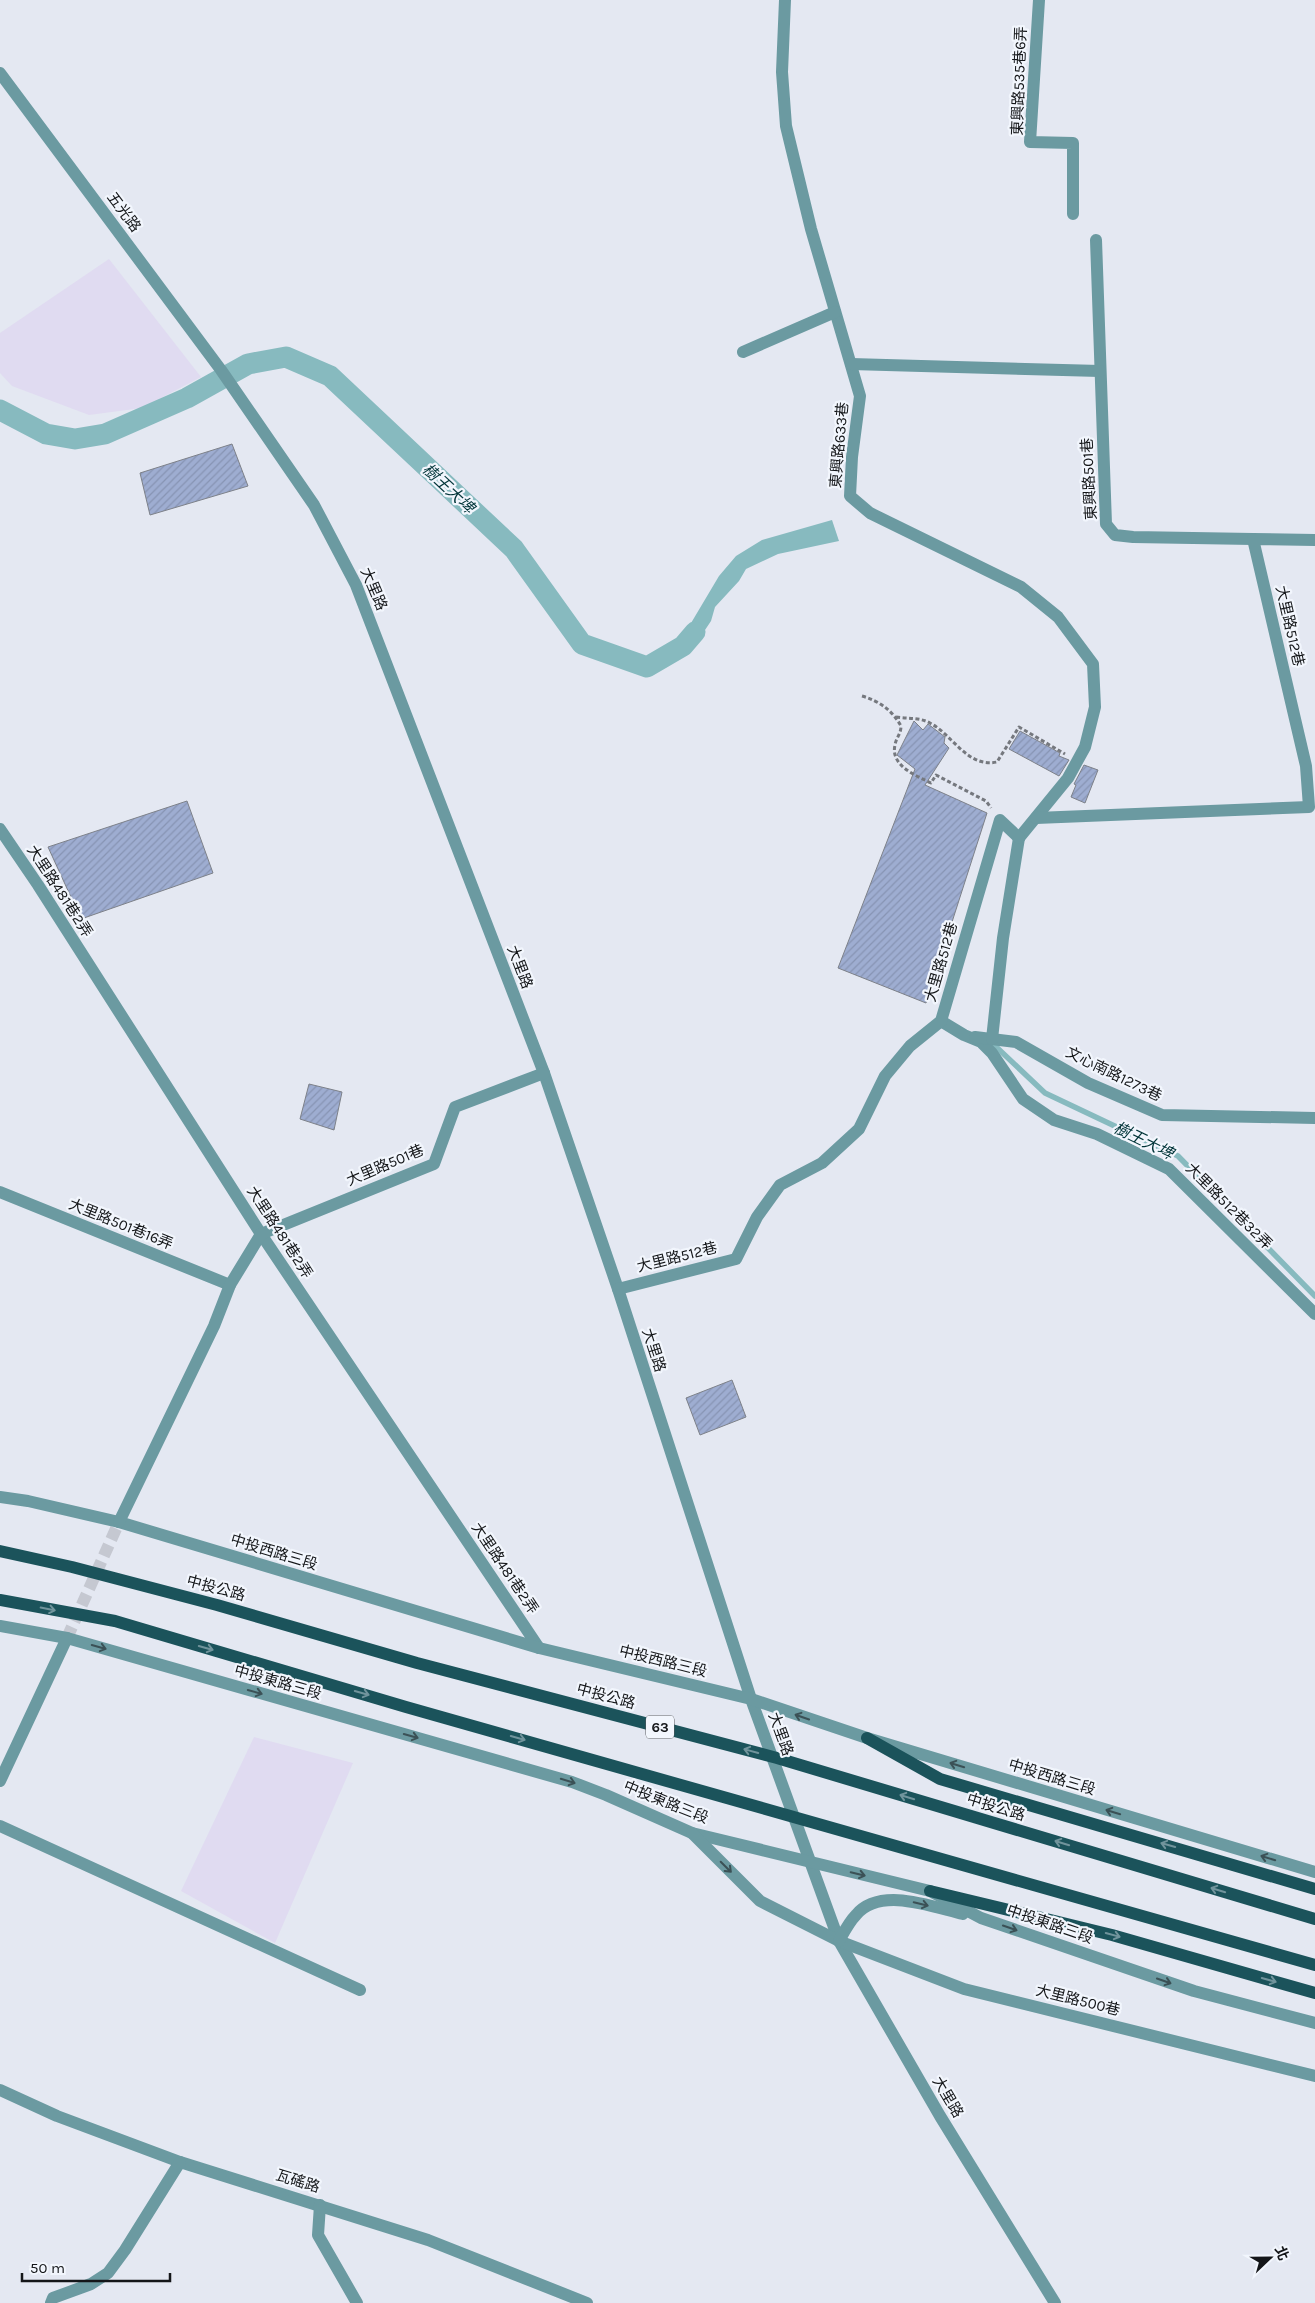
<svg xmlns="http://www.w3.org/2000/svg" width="1315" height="2303" font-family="Karla,'Noto Sans TC',sans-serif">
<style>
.industrial{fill:#e0dbf1}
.water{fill:#87babf}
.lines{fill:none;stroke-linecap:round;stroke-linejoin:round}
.stream{stroke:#87babf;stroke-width:5.5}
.canal{stroke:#87babf;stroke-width:21}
.building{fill:url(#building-hatch);stroke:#7d8189}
.minor-tunnel{stroke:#c5c8d1;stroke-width:12;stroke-dasharray:12 6;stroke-linecap:butt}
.path{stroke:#75787e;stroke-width:3;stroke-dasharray:4 2.5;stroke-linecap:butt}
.minor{stroke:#6b9aa1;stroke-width:12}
.major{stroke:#1b535b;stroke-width:12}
.major-bridge{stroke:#1b535b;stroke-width:12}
.oneway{stroke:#71949c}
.oneway2{stroke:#3b5156}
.labels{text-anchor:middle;stroke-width:4.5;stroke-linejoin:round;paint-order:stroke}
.shield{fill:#f2f6fd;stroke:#57595d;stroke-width:1}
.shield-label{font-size:14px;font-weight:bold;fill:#141619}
.street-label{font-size:15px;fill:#141619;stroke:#f2f6fd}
.water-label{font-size:16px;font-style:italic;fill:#003438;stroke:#f2f6fd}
</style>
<defs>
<pattern id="building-hatch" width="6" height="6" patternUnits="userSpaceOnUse" patternTransform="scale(1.25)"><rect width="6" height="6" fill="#9eadd1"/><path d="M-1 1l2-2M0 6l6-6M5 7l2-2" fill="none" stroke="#8794b3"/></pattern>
</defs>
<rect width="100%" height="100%" fill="#e4e8f2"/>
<!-- industrial -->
<g class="industrial">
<polygon points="109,259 201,377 142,408 89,415 12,386 0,373 0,333"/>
<polygon points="254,1737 353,1763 275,1943 181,1891"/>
</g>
<!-- water -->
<polygon class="water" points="832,520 839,541 778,554 746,569 739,581 715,607 711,621 693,648 690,651 675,650 719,576 736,556 762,540"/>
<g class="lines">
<!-- stream -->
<polyline class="stream" points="991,1042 1045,1093 1178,1156 1315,1296"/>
<!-- canal -->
<polyline class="canal" points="0,410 46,434 75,439 105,434 187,398 248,364 286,357 330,376 514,549 582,644 647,667 683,646 695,632"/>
</g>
<!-- building -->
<g class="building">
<polygon points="232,444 248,486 150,515 140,473"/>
<polygon points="914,721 923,730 928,724 945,737 944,743 949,748 925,785 987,813 926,1003 838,968 915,769 897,755"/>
<polygon points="1020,731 1060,753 1059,756 1069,760 1059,776 1009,749"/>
<polygon points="1084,765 1098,770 1085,803 1071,797 1076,785 1074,784"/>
<polygon points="187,801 213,873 81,919 48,847"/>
<polygon points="309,1084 342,1092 334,1130 300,1119"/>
<polygon points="732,1380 746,1417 700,1435 686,1398"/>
</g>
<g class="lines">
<!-- minor-tunnel -->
<polyline class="minor-tunnel" points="67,1638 119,1522"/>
<!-- path -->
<g class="path">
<path d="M862 696C879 701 892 710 901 726 901 734 896 738 895 745 890 766 917 776 931 783L936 775 986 801 991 808"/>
<path d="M896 717C908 719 919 717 930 723 953 735 967 768 997 762L1019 727 1065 754"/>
</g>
<!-- minor -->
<g class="minor">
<polyline points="785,0 782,72 786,126 811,229 860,396 852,457 850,496 870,513 1021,587 1058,617 1093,664 1095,707 1085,747 1068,778 1019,838"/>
<polyline points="1039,0 1030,142 1073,143 1073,214"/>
<polyline points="0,73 221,370 314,505 356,585 544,1073 618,1289 751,1699 839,1941 940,2116 1055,2303"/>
<polyline points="1096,240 1106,524 1115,535 1133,537 1253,539"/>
<polyline points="743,352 835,312"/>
<polyline points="851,364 1100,371"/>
<polyline points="1036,818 1309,807 1306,766 1253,539 1315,540"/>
<polyline points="0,829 38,885 261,1234 539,1648"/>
<polyline points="941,1021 964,1035 981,1042 992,1053 1023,1099 1054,1120 1097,1134 1169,1169 1315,1314"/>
<polyline points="975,1037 1016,1042 1088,1083 1162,1115 1315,1118"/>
<polyline points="992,1039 1003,938 1019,838"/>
<polyline points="0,1192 230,1285"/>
<polyline points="618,1289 736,1259 757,1217 780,1185 822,1163 859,1129 885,1076 910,1046 941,1021 1000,820 1019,838"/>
<polyline points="0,1497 28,1501 119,1522 539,1648 751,1699 867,1738 1315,1872"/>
<polyline points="119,1522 214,1326 230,1285 261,1234 434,1164 455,1107 544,1073"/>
<polyline points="0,1626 67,1638 572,1782 606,1795 692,1833 930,1891 981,1918 1194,1991 1315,2023"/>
<polyline points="0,1781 67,1638"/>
<polyline points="0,1826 360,1990"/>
<polyline points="692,1833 760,1901 839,1941 964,1989 1315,2076"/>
<path d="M839 1941C844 1932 849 1922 856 1915 880 1886 933 1907 963 1914"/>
<polyline points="0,2090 57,2116 180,2162 428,2240 587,2303"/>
<polyline points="320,2205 318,2235 357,2303"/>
<polyline points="51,2303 53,2298 91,2284 108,2273 125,2250 180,2162"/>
</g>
<!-- major -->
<g class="major">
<polyline points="867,1738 940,1779 1315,1889"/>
<polyline points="930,1891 1112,1935 1315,1993"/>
</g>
<!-- major-bridge -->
<g class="major-bridge">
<polyline points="0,1551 72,1567 217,1605 417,1663 777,1758 1315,1919"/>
<polyline points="0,1600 115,1621 406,1707 1315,1965"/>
</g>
</g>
<!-- one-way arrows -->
<defs><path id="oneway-shaft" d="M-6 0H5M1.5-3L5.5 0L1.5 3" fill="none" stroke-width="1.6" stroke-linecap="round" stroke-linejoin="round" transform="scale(1.25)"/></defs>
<g class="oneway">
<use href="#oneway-shaft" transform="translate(48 1609) rotate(11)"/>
<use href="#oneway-shaft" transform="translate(206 1648) rotate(16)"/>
<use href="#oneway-shaft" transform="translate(362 1693) rotate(16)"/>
<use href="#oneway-shaft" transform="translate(518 1738) rotate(16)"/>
<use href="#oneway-shaft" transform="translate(751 1751) rotate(-165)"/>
<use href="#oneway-shaft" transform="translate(907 1797) rotate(-163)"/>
<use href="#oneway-shaft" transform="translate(1062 1843) rotate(-163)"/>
<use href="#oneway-shaft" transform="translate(1168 1845) rotate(-164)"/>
<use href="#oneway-shaft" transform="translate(1218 1890) rotate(-163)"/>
<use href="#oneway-shaft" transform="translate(1113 1935) rotate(15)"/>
<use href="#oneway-shaft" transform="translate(1269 1980) rotate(16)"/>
</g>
<g class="oneway2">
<use href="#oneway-shaft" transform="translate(99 1647) rotate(16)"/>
<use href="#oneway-shaft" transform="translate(255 1692) rotate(16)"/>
<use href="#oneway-shaft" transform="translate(802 1717) rotate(-161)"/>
<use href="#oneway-shaft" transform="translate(411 1736) rotate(16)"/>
<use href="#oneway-shaft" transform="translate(957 1765) rotate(-163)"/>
<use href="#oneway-shaft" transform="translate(568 1781) rotate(17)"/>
<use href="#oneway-shaft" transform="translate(1113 1812) rotate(-163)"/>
<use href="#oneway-shaft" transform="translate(1268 1858) rotate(-163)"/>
<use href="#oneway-shaft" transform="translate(726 1867) rotate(45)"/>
<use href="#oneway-shaft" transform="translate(858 1874) rotate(13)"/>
<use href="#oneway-shaft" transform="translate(921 1904) rotate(14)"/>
<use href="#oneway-shaft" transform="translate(1010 1928) rotate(19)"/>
<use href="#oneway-shaft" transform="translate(1164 1981) rotate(19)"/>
</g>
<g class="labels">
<!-- shield labels -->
<rect class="shield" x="646" y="1715.5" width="28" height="23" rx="4"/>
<g class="shield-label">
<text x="660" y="1732">63</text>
</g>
<!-- street labels -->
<g class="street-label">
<text transform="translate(1019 81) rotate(-88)" y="5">東興路535巷6弄</text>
<text transform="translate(124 212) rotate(53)" y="5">五光路</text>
<text transform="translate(839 445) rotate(-85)" y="5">東興路633巷</text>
<text transform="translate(1089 479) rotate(-93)" y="5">東興路501巷</text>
<text transform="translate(374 589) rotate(67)" y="5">大里路</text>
<text transform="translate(1290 626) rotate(77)" y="5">大里路512巷</text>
<text transform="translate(60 891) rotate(57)" y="5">大里路481巷2弄</text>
<text transform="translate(941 962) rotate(-74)" y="5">大里路512巷</text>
<text transform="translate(520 967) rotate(69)" y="5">大里路</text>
<text transform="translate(1114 1074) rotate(26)" y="5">文心南路1273巷</text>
<text transform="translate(385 1165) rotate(-23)" y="5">大里路501巷</text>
<text transform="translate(1229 1206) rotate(45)" y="5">大里路512巷32弄</text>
<text transform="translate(121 1224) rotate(22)" y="5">大里路501巷16弄</text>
<text transform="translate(280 1232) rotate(57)" y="5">大里路481巷2弄</text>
<text transform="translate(677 1257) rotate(-14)" y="5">大里路512巷</text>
<text transform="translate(654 1350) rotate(72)" y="5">大里路</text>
<text transform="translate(274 1552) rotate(17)" y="5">中投西路三段</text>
<text transform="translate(505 1568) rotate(56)" y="5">大里路481巷2弄</text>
<text transform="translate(216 1588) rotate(15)" y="5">中投公路</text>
<text transform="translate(663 1661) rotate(14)" y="5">中投西路三段</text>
<text transform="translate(278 1682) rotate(16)" y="5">中投東路三段</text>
<text transform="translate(606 1696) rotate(15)" y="5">中投公路</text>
<text transform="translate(781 1734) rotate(70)" y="5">大里路</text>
<text transform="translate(1052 1777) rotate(17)" y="5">中投西路三段</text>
<text transform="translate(666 1802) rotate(22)" y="5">中投東路三段</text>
<text transform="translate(996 1807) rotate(17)" y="5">中投公路</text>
<text transform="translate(1050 1924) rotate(19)" y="5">中投東路三段</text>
<text transform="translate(1078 2000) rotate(14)" y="5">大里路500巷</text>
<text transform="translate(948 2097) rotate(59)" y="5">大里路</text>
<text transform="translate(298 2181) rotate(17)" y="5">瓦磘路</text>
</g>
<!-- water labels -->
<g class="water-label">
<text transform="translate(449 488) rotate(43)" y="6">樹王大埤</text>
<text transform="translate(1144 1140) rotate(26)" y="6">樹王大埤</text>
</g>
</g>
<!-- north arrow -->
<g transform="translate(1270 2258) rotate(68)" stroke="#f2f6fd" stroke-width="4" paint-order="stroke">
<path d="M0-4L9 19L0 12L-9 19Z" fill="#141619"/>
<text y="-8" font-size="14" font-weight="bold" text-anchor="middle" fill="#141619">北</text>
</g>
<!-- scale -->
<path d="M22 2273v8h148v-8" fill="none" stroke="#141619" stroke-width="2.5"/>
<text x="30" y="2273" font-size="15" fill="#141619" stroke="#f2f6fd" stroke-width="4" paint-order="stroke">50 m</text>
</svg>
